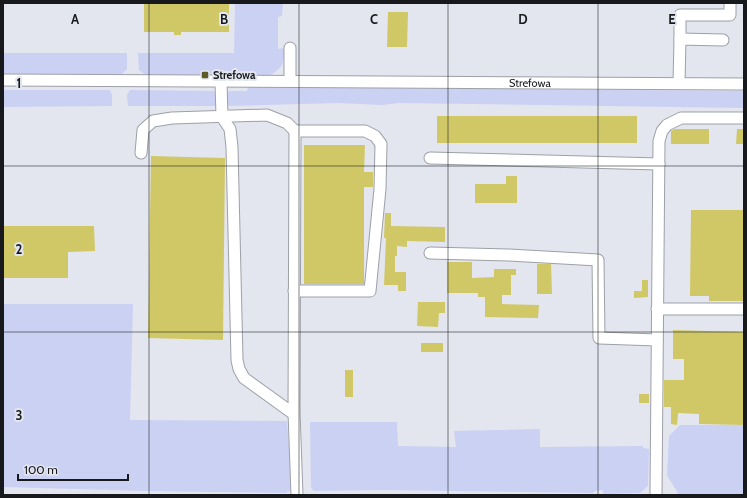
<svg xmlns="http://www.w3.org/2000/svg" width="747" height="498" font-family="Cabin,sans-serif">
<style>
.green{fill:#cad1f3}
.building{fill:#d0c867}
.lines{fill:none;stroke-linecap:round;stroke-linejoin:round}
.minor-casing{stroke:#9ea0a8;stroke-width:13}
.minor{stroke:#fff;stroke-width:11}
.grid{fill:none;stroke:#18191c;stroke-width:1;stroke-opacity:0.55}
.poi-dot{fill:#5e5a27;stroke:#e3e5ef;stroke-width:1.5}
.labels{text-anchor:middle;stroke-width:4;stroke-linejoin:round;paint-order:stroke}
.poi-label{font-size:11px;font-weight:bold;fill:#18191c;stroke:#e3e5ef;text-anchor:start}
.street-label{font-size:11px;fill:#18191c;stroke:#e3e5ef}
.grid-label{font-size:13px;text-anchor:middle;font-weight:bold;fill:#18191c;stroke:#e3e5ef;stroke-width:4;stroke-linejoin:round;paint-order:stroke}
</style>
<rect width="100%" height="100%" fill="#e3e5ef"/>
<!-- green -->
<g class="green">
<path d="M235 3H283L282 16 278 17V49L284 48C284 65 283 67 269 76H147L139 70 138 53H234Z"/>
<rect x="743" y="3" width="1" height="72"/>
<polygon points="3,53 127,53 127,69 121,75 3,74"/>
<polygon points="248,87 744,91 744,108 399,103 382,105 338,103 226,106 226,96 229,91 247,91"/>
<polygon points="3,90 110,90 112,95 112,106 3,107"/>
<polygon points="130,90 214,91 216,94 216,106 128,106 127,95"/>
<polygon points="3,304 133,304 130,420 287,421 292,486 290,491 285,493 145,491 3,487"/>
<polygon points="310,422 397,422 398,446 456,447 454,431 540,429 540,447 643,446 643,448 649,449 648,486 640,493 604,494 602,490 595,491 593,493 383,490 314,491 311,488"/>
<polygon points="680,425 744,425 744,495 679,495 667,475 669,436"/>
</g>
<!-- building -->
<g class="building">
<polygon points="144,3 229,3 229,32 181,32 181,35 174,35 174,32 144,32"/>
<polygon points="388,12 408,12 407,47 387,47"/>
<rect x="437" y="116" width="200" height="27"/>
<polygon points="675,129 709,129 709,144 671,144 671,131"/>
<polygon points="737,129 744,129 744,144 736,144"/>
<polygon points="304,145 365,145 364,172 373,172 373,187 364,187 364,284 304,284"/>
<polygon points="151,156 225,158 223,340 148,338"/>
<polygon points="506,176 517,176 517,203 475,203 475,184 506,184"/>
<polygon points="691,210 744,210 744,301 709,301 709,296 690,296"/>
<polygon points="385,213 391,213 391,226 445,227 445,242 407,241 407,247 397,246 397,256 395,256 395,272 406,272 406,291 398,291 398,285 384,285 386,238 384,238"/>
<polygon points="3,226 94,226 95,251 68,252 68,278 3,278"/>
<polygon points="447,262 472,262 472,278 494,277 494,269 516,269 516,275 511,275 511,295 502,295 502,304 539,305 538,318 485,317 485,297 478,297 478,293 447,293"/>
<polygon points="537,264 551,264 552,294 537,294"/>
<polygon points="642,280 648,280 648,297 634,298 634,291 642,291"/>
<polygon points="418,302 445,302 445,313 439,313 438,327 417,326"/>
<polygon points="673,330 744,332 744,425 699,424 699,414 678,413 677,425 671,424 671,407 664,407 664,380 684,380 684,359 673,359"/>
<rect x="421" y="343" width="22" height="9"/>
<rect x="345" y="370" width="8" height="27"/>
<rect x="639" y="394" width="10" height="9"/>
</g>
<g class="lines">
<!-- minor casing -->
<g class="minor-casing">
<g id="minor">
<polyline points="680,39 680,15 730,15 730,3"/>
<polyline points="290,48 290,81"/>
<path id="s1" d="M3 80 744 84"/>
<polyline points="221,81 222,117 230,129 232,147 237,360 239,369 244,378 291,412 294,412 295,131"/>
<polyline points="679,83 680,39 723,40"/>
<polyline points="141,153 143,130 153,121 172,118 267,115 287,123 295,131 365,131 375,136 381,144 380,189 370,291 294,291"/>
<polyline points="430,158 659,164"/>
<polyline points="430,253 509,255 598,260 599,338 657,340"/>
<polyline points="657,309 744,309"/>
<polyline points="294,412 297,495"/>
<polyline points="656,495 659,141 662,131 667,125 681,118 744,118"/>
</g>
</g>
<!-- minor -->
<use href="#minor" class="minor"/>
</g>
<!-- grid -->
<path class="grid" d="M149 3V495M299 3V495M448 3V495M598 3V495M3 166H744M3 332H744"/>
<!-- markers -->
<rect class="poi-dot" x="201" y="71" width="8" height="8" rx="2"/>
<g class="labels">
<!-- poi labels -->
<g class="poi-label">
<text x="213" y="79">Strefowa</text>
</g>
<!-- street labels -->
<g class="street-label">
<text dy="4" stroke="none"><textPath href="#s1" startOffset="527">Strefowa</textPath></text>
</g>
</g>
<g class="grid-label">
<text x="75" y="24">A</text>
<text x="224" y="24">B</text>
<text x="374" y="24">C</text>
<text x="523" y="24">D</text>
<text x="672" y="24">E</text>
<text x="19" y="88">1</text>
<text x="19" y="254">2</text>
<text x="19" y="420">3</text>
</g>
<!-- border -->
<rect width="747" height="498" fill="none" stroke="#18191c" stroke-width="8"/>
<!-- scale -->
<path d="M18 474v6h110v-6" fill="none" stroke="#18191c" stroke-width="2"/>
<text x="24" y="474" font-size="12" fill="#18191c" stroke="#e3e5ef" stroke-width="3" paint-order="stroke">100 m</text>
</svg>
